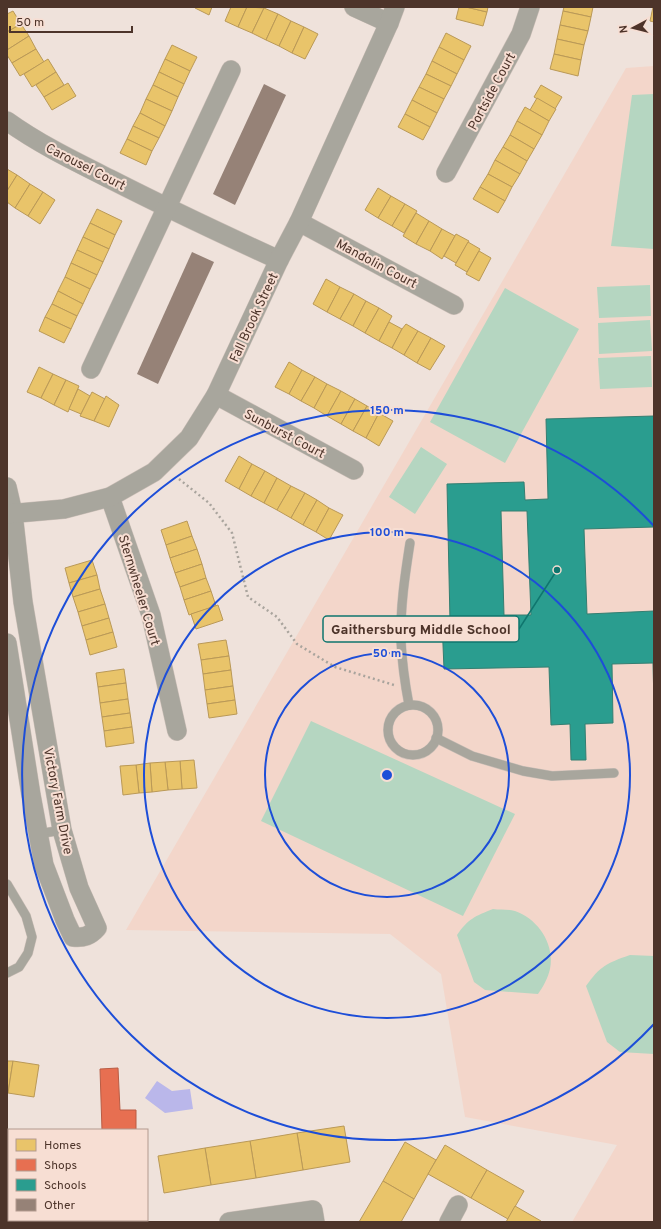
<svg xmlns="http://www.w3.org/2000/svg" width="661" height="1229" font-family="Overpass,sans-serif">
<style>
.built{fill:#f3d6ca}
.green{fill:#b5d6c1}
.water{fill:#bab7ea}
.homes{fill:#e9c46a;stroke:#ba9957}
.shops{fill:#e76f51;stroke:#b95d45}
.schools{fill:#2a9d8f;stroke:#347e71;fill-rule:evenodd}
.building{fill:#968277}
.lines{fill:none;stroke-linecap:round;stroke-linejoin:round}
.service-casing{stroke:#cdc0b9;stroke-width:10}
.minor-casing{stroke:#cdc0b9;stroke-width:20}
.path{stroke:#a9a49d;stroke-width:2.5;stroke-dasharray:2 3;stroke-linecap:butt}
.service{stroke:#a8a69d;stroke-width:9}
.minor{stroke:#a8a69d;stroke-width:19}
.ring{fill:none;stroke:#1d4ed8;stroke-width:2}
.labels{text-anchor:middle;stroke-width:4;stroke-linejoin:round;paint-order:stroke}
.street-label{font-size:13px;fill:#4d342a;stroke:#f7ded3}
.centre{fill:#1d4ed8;stroke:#f7ded3;stroke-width:2}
.ring-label{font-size:12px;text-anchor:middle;font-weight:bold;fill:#1d4ed8;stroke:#f7ded3;stroke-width:4;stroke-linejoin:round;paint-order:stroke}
.leader{fill:none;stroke:#0f766e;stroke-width:1.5}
.callout-dot{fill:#0f766e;stroke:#f7ded3;stroke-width:1.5}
.callout{fill:#f7ded3;stroke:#0f766e;stroke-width:1.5}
.callout-label{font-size:14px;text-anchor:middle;font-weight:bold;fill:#4d342a}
</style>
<rect width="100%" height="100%" fill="#efe2db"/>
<!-- built -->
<polygon class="built" points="654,66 654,1222 572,1222 617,1145 465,1117 441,974 390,934 126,930 626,68"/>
<!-- green -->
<g class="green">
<polygon points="654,94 654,249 611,246 632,95"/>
<polygon points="650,285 651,316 599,318 597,287"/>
<polygon points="505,288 579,329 505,463 430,422"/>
<polygon points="650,320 652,351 599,354 598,323"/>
<polygon points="651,356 652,387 600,389 598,358"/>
<polygon points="421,447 447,464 415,514 389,497"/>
<polygon points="311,721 515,814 463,916 261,821"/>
<path d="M493 909C500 910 508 909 515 911 538 919 555 944 550 969 548 978 543 987 538 994L485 990 474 982 457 935C468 919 475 916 493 909Z"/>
<path d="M630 955 654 956V1054L620 1052 607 1042 586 986C600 966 607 963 630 955Z"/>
</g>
<!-- water -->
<polygon class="water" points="157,1081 172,1091 190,1089 193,1109 165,1113 145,1098"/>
<!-- homes -->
<g class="homes">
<polygon points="195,7 212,7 209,15 195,8"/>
<polygon points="231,7 247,7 238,27 225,21"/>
<polygon points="247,7 264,8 252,33 238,27"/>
<polygon points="459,7 466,7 487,12 483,26 456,19"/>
<polygon points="466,7 488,7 487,12"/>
<polygon points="564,7 593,7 591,17 563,11"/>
<polygon points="653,7 654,8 654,22 650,21"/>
<polygon points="264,8 278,14 266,40 252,33"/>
<polygon points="13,11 21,24 7,32 7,14"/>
<polygon points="563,11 591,17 588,31 560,25"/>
<polygon points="278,14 291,21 279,46 266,40"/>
<polygon points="291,21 304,27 292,53 279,46"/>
<polygon points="21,24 29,36 7,50 7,32"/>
<polygon points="560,25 588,31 584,45 557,39"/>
<polygon points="304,27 318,34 305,59 292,53"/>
<polygon points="446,33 471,46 464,60 439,47"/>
<polygon points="29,36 36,49 12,63 7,55 7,50"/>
<polygon points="557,39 584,45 581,60 554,54"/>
<polygon points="172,45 197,57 190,71 165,59"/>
<polygon points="439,47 464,60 457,74 432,61"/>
<polygon points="36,49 44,62 20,76 12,63"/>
<polygon points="554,54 581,60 578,76 550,69"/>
<polygon points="48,59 56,72 32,87 24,74"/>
<polygon points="165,59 190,71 184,84 159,72"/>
<polygon points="432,61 457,74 451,86 426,74"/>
<polygon points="56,72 64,85 44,97 36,85"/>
<polygon points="159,72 184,84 178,97 153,85"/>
<polygon points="426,74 451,86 444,99 419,87"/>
<polygon points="68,83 76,96 52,110 44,97"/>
<polygon points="153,85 178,97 172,111 146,99"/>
<polygon points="541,85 562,97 555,109 534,97"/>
<polygon points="419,87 444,99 437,113 412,100"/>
<polygon points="537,98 556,109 549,121 530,110"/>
<polygon points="146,99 172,111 165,126 140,113"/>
<polygon points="412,100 437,113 430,127 405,114"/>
<polygon points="525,107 549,121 542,135 517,121"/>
<polygon points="140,113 165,126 159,138 133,126"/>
<polygon points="405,114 430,127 423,140 398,127"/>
<polygon points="517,121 542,135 534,149 510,135"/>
<polygon points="133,126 159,138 152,151 127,139"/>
<polygon points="510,135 534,149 527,161 503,147"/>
<polygon points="127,139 152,151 146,165 120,153"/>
<polygon points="503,147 527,161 520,174 495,160"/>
<polygon points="495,160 520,174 512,187 488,174"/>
<polygon points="7,169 17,175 7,191"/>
<polygon points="488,174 512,187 505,201 480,187"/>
<polygon points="17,175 30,184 15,208 7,202 7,191"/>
<polygon points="30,184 43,192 28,216 15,208"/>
<polygon points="480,187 505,201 498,213 473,199"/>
<polygon points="378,188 391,196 378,218 365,210"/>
<polygon points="43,192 55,200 40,224 28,216"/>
<polygon points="391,196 405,204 392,226 378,218"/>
<polygon points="405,204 417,211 404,233 392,226"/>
<polygon points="97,209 122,221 115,235 90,223"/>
<polygon points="416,213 429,221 416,244 403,236"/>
<polygon points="429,221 442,229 430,251 416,244"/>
<polygon points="90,223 115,235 109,249 83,237"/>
<polygon points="442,229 455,236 442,259 430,251"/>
<polygon points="456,234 469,241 456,263 444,256"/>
<polygon points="83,237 109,249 103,262 77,250"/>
<polygon points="468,242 480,249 467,272 455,265"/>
<polygon points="77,250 103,262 97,275 71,263"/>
<polygon points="479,251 491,258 479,281 466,274"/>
<polygon points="71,263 97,275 90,289 65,277"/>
<polygon points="65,277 90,289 83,304 58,291"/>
<polygon points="326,279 340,287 327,312 313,304"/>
<polygon points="340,287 354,294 340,319 327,312"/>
<polygon points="58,291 83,304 77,316 52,304"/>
<polygon points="354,294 366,301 353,326 340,319"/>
<polygon points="366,301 379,308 365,333 353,326"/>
<polygon points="52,304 77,316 71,329 45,317"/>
<polygon points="379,308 392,316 379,341 365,333"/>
<polygon points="45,317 71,329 64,343 39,331"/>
<polygon points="389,322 402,329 392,348 379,341"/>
<polygon points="406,324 418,331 404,355 392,348 402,329"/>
<polygon points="418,331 431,338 417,363 404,355"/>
<polygon points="431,338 445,346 430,370 417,363"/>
<polygon points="289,362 302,370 289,394 275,387"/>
<polygon points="39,367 53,374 41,398 27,392"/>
<polygon points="302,370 315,377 301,401 289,394"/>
<polygon points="53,374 66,380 54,405 41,398"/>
<polygon points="315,377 327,384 314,408 301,401"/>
<polygon points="66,380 79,386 68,412 54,405"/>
<polygon points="327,384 341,391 327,416 314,408"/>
<polygon points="78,389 90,396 81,414 69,409"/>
<polygon points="341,391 355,399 341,424 327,416"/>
<polygon points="92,392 105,399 94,421 80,416"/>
<polygon points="106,396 119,405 109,427 94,421"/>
<polygon points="355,399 367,406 353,431 341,424"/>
<polygon points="367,406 379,413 366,438 353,431"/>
<polygon points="379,413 393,421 379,446 366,438"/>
<polygon points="239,456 252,464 239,489 225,481"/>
<polygon points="252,464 265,471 251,496 239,489"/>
<polygon points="265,471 277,478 264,503 251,496"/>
<polygon points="277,478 291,486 277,510 264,503"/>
<polygon points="291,486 305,493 291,518 277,510"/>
<polygon points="305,493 317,500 303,525 291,518"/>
<polygon points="317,500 329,508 316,532 303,525"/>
<polygon points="329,508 343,515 329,540 316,532"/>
<polygon points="187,521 192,536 166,545 161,530"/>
<polygon points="192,536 197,549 170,558 166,545"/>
<polygon points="197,549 202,564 175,573 170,558"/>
<polygon points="92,560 97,575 69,583 65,568"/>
<polygon points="202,564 206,578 180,587 175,573"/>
<polygon points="97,575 100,589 73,597 69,583"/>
<polygon points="206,578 211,591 184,600 180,587"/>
<polygon points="100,589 105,604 78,612 73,597"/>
<polygon points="211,591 216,606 189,615 184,600"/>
<polygon points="105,604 109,618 82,626 78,612"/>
<polygon points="218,605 223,620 196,629 191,614"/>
<polygon points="109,618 113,632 86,640 82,626"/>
<polygon points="113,632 117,647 90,655 86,640"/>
<polygon points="226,640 229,656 201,660 198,644"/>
<polygon points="229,656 231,670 203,674 201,660"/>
<polygon points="124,669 126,683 98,687 96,673"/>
<polygon points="231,670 233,686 205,690 203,674"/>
<polygon points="126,683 128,699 100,703 98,687"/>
<polygon points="233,686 235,700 207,704 205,690"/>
<polygon points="128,699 130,713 102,717 100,703"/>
<polygon points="235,700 237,714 209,718 207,704"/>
<polygon points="130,713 132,727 104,731 102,717"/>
<polygon points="132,727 134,743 106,747 104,731"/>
<polygon points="194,760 197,788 182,789 180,761"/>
<polygon points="180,761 182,789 168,790 165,762"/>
<polygon points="165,762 168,790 152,792 150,763"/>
<polygon points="150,763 152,792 139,793 136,765"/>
<polygon points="136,765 139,793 123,795 120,766"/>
<polygon points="7,1061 13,1061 8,1093 7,1093"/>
<polygon points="13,1061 39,1065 34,1097 8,1093"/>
<polygon points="344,1126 350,1162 303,1170 297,1133"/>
<polygon points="297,1133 303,1170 256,1178 250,1141"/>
<polygon points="250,1141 256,1178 211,1185 205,1148"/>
<polygon points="405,1142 436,1160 414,1199 383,1181"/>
<polygon points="445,1145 487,1170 471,1198 428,1174"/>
<polygon points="205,1148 211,1185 164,1193 158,1156"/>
<polygon points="487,1170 524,1191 508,1219 471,1198"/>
<polygon points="383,1181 414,1199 401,1222 359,1222"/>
<polygon points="515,1206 541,1221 540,1222 506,1222"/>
</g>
<!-- shops -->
<polygon class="shops" points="118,1068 120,1110 136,1110 136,1130 102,1130 100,1069"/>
<!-- schools -->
<path class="schools" d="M654 416V527L584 529 587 614 654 611V704L653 663 612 664 613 723 585 724 586 760H571L570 724 551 725 549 667 444 669 442 621H450L447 484 524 482 525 500 548 499 546 419ZM501 511H527L531 615H504Z"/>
<!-- building -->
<g class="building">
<polygon points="264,84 286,95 235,205 213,194"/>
<polygon points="192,252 214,262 158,384 137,374"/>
</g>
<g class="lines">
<!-- service casing -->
<g class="service-casing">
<g id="service">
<path d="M409 705C405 684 402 662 401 641 400 608 405 575 410 543"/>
<circle cx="413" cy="730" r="25"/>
<polyline points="436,738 472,756 523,771 552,776 614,773"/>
<polyline points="38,834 62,830"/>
<polyline points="7,884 26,916 32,937 28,953 19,967 7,973"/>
<polyline points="60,1222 60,1220"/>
</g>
</g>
<!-- minor casing -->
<g class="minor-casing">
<g id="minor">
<polyline points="354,7 389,23"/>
<path d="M7 121C39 144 74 161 110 179 165 207 222 234 279 260"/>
<polyline points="446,173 521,34 530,7"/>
<polyline points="299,222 454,305"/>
<polyline points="91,369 231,70"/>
<polyline points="216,395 354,470"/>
<path d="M7 487 13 513 23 602 62 830 79 888 97 928C90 936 84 938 73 937L65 920 44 865 31 795 7 643"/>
<polyline points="110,497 151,615 177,731"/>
<polyline points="7,514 64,509 110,497 154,472 189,438 216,395 279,260 299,222 389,23 395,7"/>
<polyline points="229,1222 313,1210 315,1222"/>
<polyline points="449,1222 458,1205"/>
</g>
</g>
<!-- path -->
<polyline class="path" points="179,479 209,503 232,533 248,597 277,617 297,644 335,667 394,685"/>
<!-- service -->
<use href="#service" class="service"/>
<!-- minor -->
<use href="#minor" class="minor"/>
</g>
<!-- distance rings -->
<g class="ring">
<circle cx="387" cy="775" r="122"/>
<circle cx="387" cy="775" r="243"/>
<path d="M654 1024A365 365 0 1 1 654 526"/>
</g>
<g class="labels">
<!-- street labels -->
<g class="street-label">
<text transform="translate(491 91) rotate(-62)" y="5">Portside Court</text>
<text transform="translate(86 166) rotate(27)" y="5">Carousel Court</text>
<text transform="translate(377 263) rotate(28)" y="5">Mandolin Court</text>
<text transform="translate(253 317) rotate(-65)" y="5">Fall Brook Street</text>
<text transform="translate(285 433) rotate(28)" y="5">Sunburst Court</text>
<text transform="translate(140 590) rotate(73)" y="5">Sternwheeler Court</text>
<text transform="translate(59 801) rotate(79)" y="5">Victory Farm Drive</text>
</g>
</g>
<circle cx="387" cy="775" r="6" class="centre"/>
<g class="ring-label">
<text x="387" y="414">150 m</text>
<text x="387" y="536">100 m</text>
<text x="387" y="657">50 m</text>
</g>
<!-- callouts -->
<path class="leader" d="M557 570L519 629"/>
<circle class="callout-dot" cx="557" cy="570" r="4"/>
<rect class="callout" x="323" y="616" width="196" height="26" rx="4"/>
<g class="callout-label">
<text x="421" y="634">Gaithersburg Middle School</text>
</g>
<!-- border -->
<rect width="661" height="1229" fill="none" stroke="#4d342a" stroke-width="16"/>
<!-- legend -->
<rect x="8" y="1129" width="140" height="92" fill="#f7ded3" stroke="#b39a8f"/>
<rect x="16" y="1139" width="20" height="12" fill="#e9c46a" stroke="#b39a8f"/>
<text x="44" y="1149" font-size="12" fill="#4d342a">Homes</text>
<rect x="16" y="1159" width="20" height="12" fill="#e76f51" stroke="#b39a8f"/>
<text x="44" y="1169" font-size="12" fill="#4d342a">Shops</text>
<rect x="16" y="1179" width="20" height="12" fill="#2a9d8f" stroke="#b39a8f"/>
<text x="44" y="1189" font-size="12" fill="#4d342a">Schools</text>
<rect x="16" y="1199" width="20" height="12" fill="#968277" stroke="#b39a8f"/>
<text x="44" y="1209" font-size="12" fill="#4d342a">Other</text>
<!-- north arrow -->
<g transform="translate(633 28) rotate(263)" stroke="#f7ded3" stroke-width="3" paint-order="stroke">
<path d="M0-3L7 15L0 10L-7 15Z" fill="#4d342a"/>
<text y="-6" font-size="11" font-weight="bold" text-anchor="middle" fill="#4d342a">N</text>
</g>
<!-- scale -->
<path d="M10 26v6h122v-6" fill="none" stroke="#4d342a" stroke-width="2"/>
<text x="16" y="26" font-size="12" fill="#4d342a" stroke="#f7ded3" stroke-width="3" paint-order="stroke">50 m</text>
</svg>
